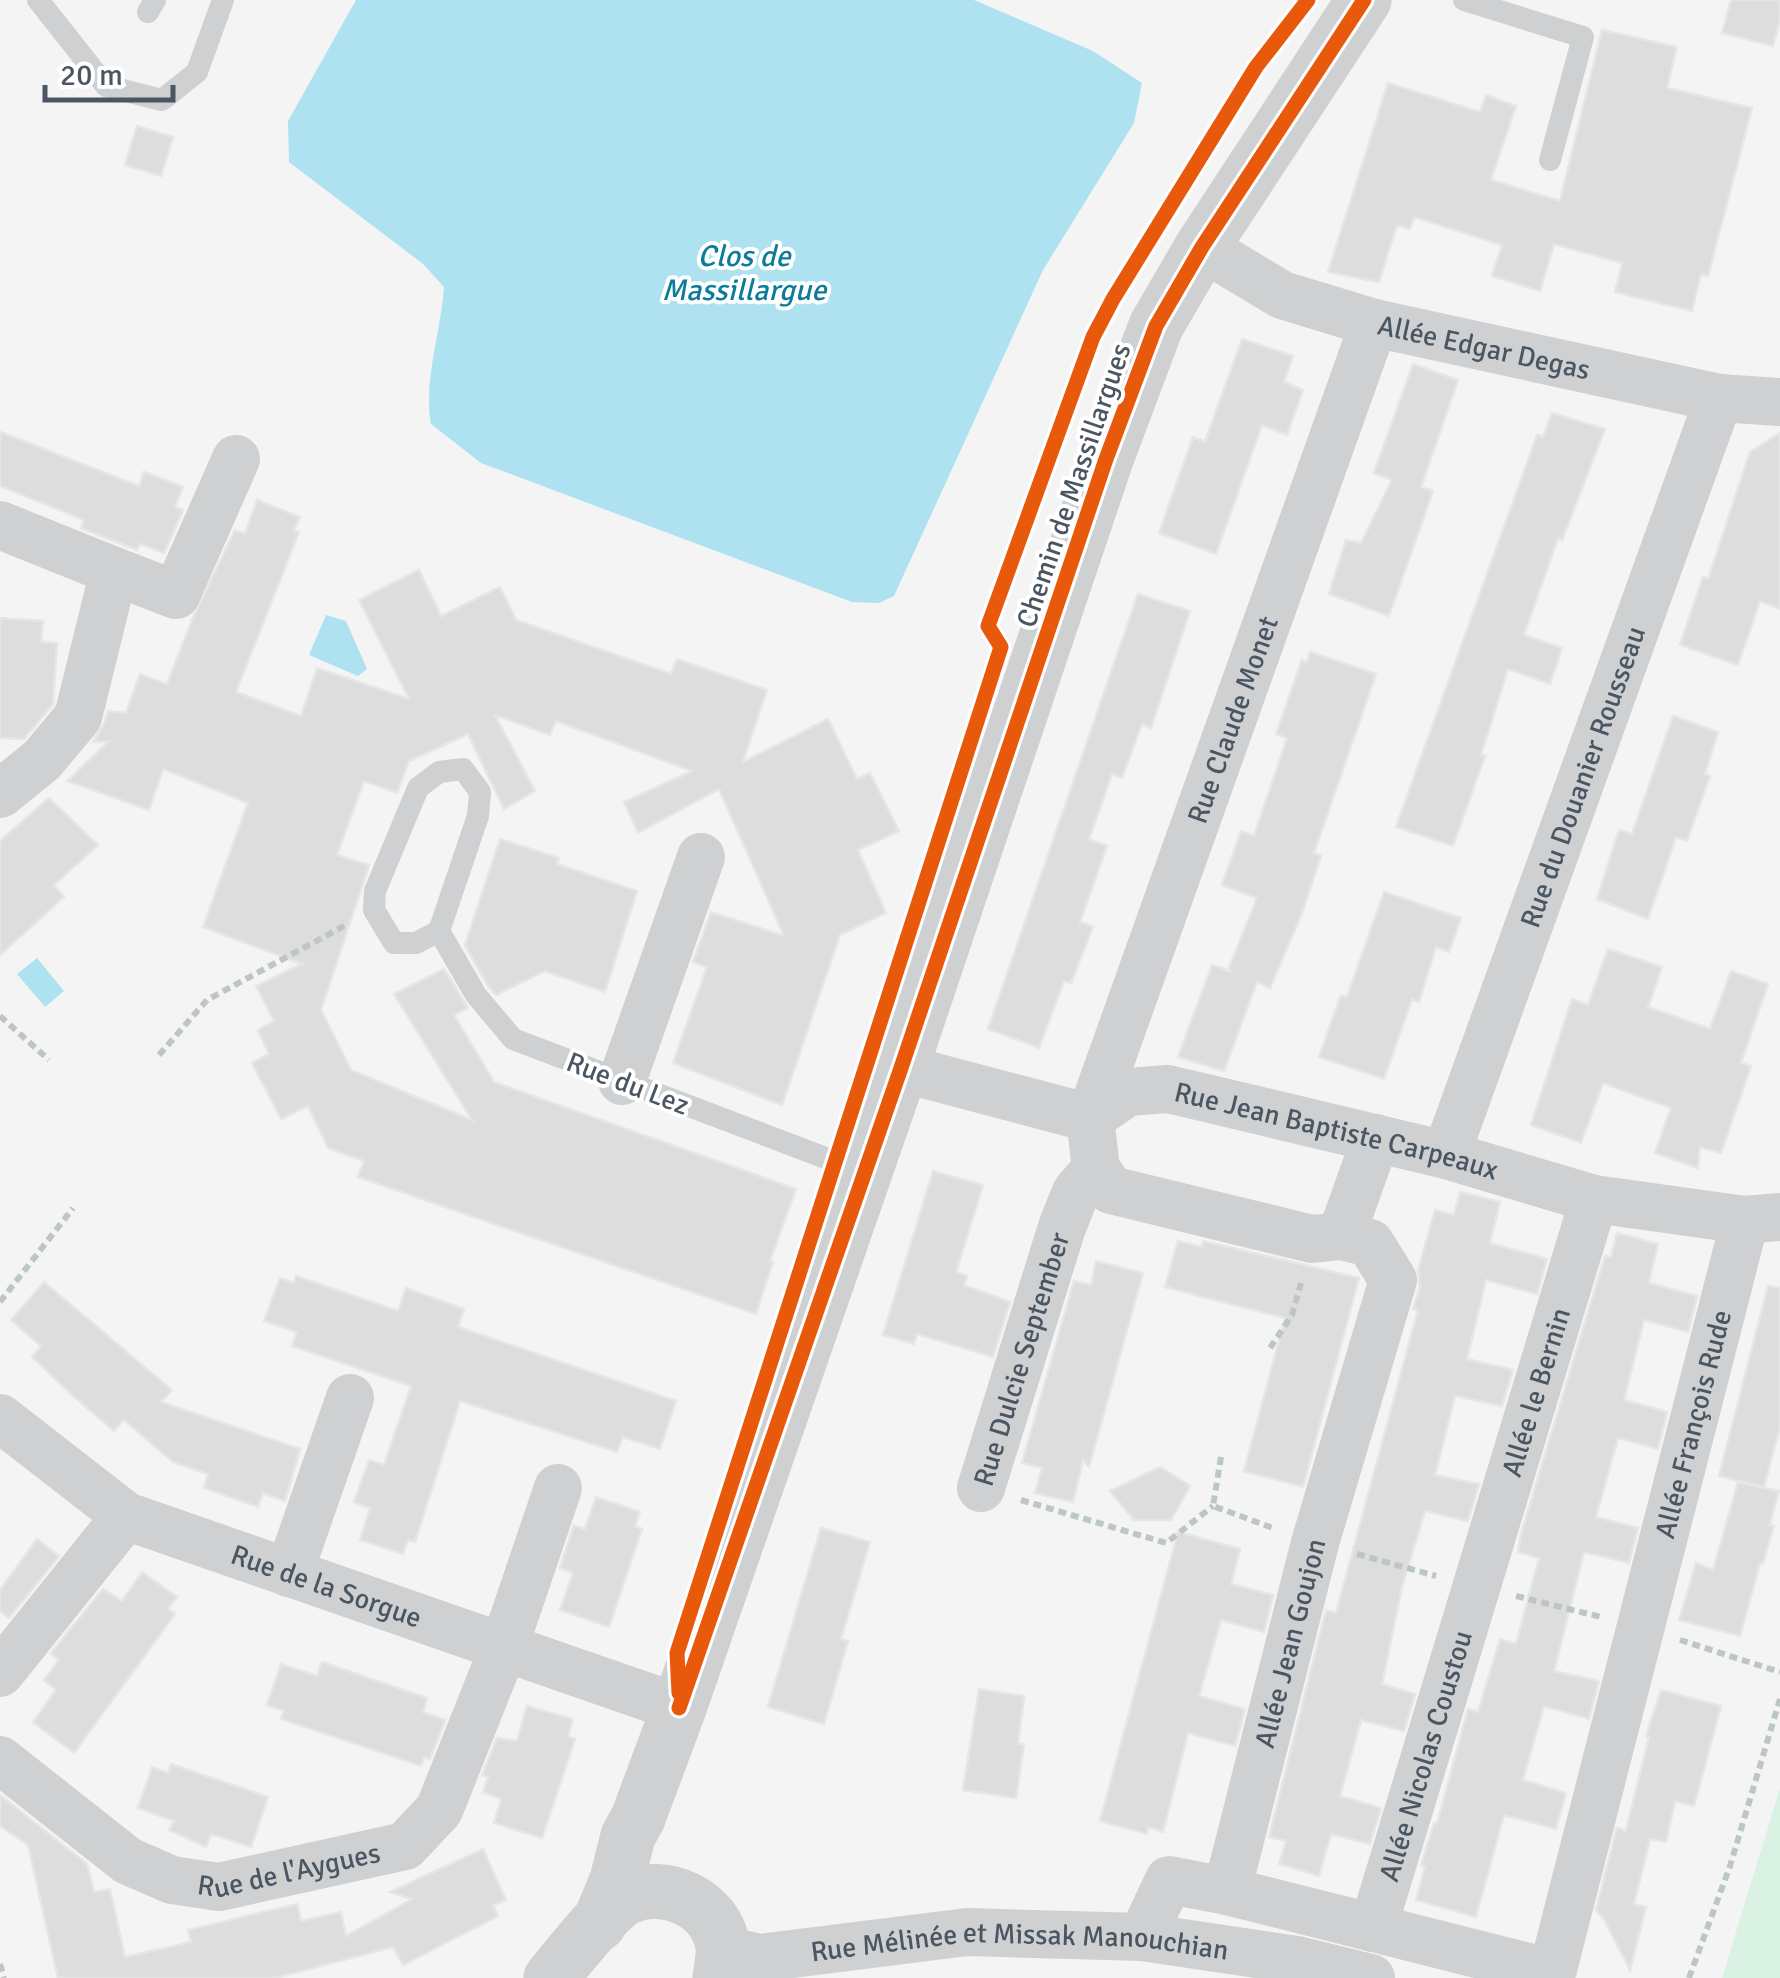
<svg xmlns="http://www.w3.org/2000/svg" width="1780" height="1978" font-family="Signika,sans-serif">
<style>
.green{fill:#d9f2e3}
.water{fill:#aee2f0}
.building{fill:#ddddde;stroke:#e5e6e7;stroke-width:2.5}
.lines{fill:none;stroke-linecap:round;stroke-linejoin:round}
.path{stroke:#bcc7c4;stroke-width:6;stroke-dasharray:8 5;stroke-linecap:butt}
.service{stroke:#ced0d2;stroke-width:22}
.minor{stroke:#ced0d2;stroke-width:48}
.tertiary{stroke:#ced0d2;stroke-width:55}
.cycleway-casing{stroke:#fff;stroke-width:21}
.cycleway{stroke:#e8590c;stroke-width:15}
.labels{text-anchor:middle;stroke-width:8;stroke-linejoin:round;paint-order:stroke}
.street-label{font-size:28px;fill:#4a5661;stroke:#fff}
.water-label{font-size:30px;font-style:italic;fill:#0c7c9b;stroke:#fff}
</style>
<rect width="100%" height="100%" fill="#f4f4f4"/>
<!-- green -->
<polygon class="green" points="1780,1788 1780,1978 1722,1978"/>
<!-- water -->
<g class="water">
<path d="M356 0H974L1093 51 1142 83 1134 123 1043 270 894 596 879 603 852 602 481 463 431 424C423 380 441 333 444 287L423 264 289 162 288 121Z"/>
<polygon points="326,615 346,621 367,669 358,676 309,655"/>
<polygon points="37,958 64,991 45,1007 17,974"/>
</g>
<!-- building -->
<g class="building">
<polygon points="1731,0 1780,0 1780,19 1773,46 1722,33"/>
<polygon points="1602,30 1677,47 1667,88 1752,108 1708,276 1701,274 1692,311 1615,292 1622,263 1554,244 1540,291 1492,276 1502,245 1414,217 1410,229 1397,225 1379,282 1328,272 1388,83 1480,112 1486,95 1516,106 1491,180 1560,201"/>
<polygon points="137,126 173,137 161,176 125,165"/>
<polygon points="1242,339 1293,356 1284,382 1303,390 1287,435 1262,425 1216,554 1159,533 1193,437 1205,442"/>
<polygon points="1413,364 1458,380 1421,487 1433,491 1389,616 1329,594 1346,540 1361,543 1392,480 1374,473"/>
<polygon points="1552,413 1605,429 1562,540 1558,538 1524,635 1562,648 1550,684 1508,669 1481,755 1485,756 1453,846 1396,827 1537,435 1543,437"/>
<polygon points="0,432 139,486 144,472 183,487 175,507 183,510 164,553 140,544 137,550 81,528 84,520 0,486"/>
<polygon points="1780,433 1780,609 1760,601 1738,665 1680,645 1703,577 1708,579 1750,452"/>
<polygon points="257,500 300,517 294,531 299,532 236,692 301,716 317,668 409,699 359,600 419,570 441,616 500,587 516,620 671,674 677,659 767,690 743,762 828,719 857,779 870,773 899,831 858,850 886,913 840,935 782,1105 673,1063 707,967 693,962 711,912 784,936 719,789 638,833 624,802 692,771 556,721 550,735 495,715 535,791 504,809 468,734 409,761 397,793 364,781 337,855 369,865 321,1010 351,1070 472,1120 394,994 444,969 468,1008 454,1015 494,1082 796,1189 770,1261 773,1262 756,1314 358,1177 364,1161 328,1148 308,1106 281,1119 252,1063 269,1054 258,1030 274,1021 256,986 302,964 203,927 248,803 163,769 149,810 67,781 108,742 93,742 104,724 108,711 126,713 140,674 167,684 194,615 235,530 245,534"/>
<polygon points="1138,594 1190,611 1151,728 1142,724 1122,778 1112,774 1089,839 1107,846 1080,922 1093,927 1071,983 1064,981 1039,1048 988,1029"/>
<polygon points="0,618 43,621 41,642 57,643 53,704 24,739 0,738"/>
<polygon points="1310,652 1376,674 1314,853 1321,856 1302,913 1270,988 1257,982 1224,1071 1178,1057 1212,965 1233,972 1228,970 1257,898 1222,885 1241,831 1254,836 1287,738 1276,734 1302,660 1307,662"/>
<polygon points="1673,716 1718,732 1705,774 1710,776 1687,841 1676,837 1648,919 1597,899 1619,830 1632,834"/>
<polygon points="49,798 98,845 54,885 64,897 0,955 0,841"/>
<polygon points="500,839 559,858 557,864 637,891 605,992 545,971 496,995 488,986 465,945"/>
<polygon points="1384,892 1461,918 1449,952 1436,947 1419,1002 1412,999 1384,1079 1319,1057 1341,995 1347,997"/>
<polygon points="1608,949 1662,967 1648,1007 1710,1029 1731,971 1768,984 1741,1063 1751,1066 1721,1153 1700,1147 1698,1168 1655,1153 1671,1108 1603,1083 1581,1143 1531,1125 1572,999 1588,1005"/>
<polygon points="933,1171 983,1185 956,1272 967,1276 964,1285 1010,1302 993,1357 917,1334 914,1344 883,1335"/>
<polygon points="1460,1192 1500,1202 1490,1243 1547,1259 1537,1294 1486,1280 1467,1359 1513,1370 1502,1406 1455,1396 1435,1475 1479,1484 1468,1521 1425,1511 1402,1587 1382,1684 1415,1694 1404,1731 1361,1720 1340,1796 1381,1808 1370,1844 1331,1834 1319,1876 1279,1864 1286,1841 1269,1837 1326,1610 1336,1613 1418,1310 1413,1309 1420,1287 1418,1270 1435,1210 1454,1215"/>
<polygon points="1617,1233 1658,1244 1649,1283 1697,1296 1688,1332 1644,1320 1624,1400 1667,1412 1658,1449 1618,1438 1596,1517 1638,1528 1629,1563 1584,1552 1554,1671 1599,1681 1589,1719 1544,1706 1523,1780 1566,1793 1556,1829 1504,1815 1476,1917 1416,1900 1425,1867 1421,1865 1434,1823 1437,1824 1468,1709 1478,1712 1500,1639 1516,1644 1539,1558 1518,1552 1521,1534 1605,1256 1611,1257"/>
<polygon points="1178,1241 1202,1247 1203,1241 1359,1278 1303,1487 1244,1471 1285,1318 1165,1287"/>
<polygon points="1096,1261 1143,1273 1089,1467 1083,1460 1073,1502 1035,1493 1042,1468 1022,1463 1074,1281 1091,1285"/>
<polygon points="296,1276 398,1311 406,1288 464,1309 458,1327 676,1401 660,1449 623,1437 617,1452 460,1401 415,1542 408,1540 403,1554 360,1540 370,1508 354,1502 369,1460 384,1465 411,1386 292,1346 297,1332 264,1321 280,1278 294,1283"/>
<polygon points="44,1282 172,1390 161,1402 300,1449 285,1501 263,1493 258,1507 204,1488 208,1474 173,1462 124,1420 114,1431 71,1394 32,1357 41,1346 11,1320"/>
<polygon points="1768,1286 1780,1288 1780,1427 1764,1487 1719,1476"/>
<polygon points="1160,1467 1190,1486 1171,1520 1134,1520 1110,1491"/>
<polygon points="1738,1482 1779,1491 1770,1525 1774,1526 1768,1546 1763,1564 1760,1563 1740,1636 1679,1620 1696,1563 1713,1570"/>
<polygon points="596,1497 640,1512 635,1526 642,1529 609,1627 560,1610 573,1573 560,1568 574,1525 585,1529"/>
<polygon points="821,1528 870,1542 841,1639 848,1641 824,1724 768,1707"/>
<polygon points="1178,1532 1240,1549 1231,1584 1273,1595 1264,1632 1221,1620 1199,1696 1245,1709 1235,1746 1188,1733 1163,1832 1148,1827 1147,1834 1100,1821"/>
<polygon points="37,1539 59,1556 9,1618 0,1611 0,1590"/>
<polygon points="142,1572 177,1597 168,1609 175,1614 74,1753 33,1722 56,1690 44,1680 59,1660 51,1653 103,1589 122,1601"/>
<polygon points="322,1662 427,1698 423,1712 445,1720 430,1759 424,1757 421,1766 281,1719 284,1711 267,1705 281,1664 317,1676"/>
<polygon points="979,1689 1024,1696 1018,1744 1024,1744 1016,1798 963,1790"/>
<polygon points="1661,1690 1721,1706 1694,1806 1675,1801 1666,1842 1650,1839 1634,1904 1646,1907 1630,1970 1605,1921 1596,1910 1617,1828 1626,1831 1649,1737 1646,1736"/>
<polygon points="527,1706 573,1719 568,1736 575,1739 542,1838 494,1823 501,1799 483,1792 488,1777 482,1775 497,1738 517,1741"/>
<polygon points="171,1764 268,1797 251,1847 211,1834 206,1847 169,1830 174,1821 138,1808 152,1767 168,1773"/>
<polygon points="0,1795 87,1864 94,1892 110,1889 125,1957 191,1942 188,1930 297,1904 301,1921 341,1912 346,1936 412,1899 390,1892 483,1849 506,1900 493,1905 498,1916 403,1965 393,1947 275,1978 58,1978 28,1845 0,1826"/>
</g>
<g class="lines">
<!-- path -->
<g class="path">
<polyline points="0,1016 49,1060"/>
<polyline points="159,1055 207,1000 346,925"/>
<polyline points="0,1302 73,1208"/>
<polyline points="1270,1348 1292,1315 1301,1283"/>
<polyline points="1221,1457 1213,1506 1273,1528"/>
<polyline points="1021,1500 1166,1543 1213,1506"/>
<polyline points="1357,1554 1436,1576"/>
<polyline points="1516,1596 1601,1617"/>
<polyline points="1680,1640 1780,1672"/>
<polyline points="0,1964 4,1978"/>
<polyline points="1689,1978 1730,1866 1780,1699"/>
</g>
<!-- service -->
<g class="service">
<polyline points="38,0 106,86 162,100 197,72 223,0"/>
<polyline points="1464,0 1583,37 1550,160"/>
<polyline points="148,12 155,0"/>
<polyline points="439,931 416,943 394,943 374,910 375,891 418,788 439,772 463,769 480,792 478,816 439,931 476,995 513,1039 865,1173"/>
</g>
<!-- minor -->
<g class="minor">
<path id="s1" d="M1202 247 1282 295 1374 323 1719 398 1780 402"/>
<polyline points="0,525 114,571 78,717 42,760 0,794"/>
<polyline points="114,571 176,595 236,459"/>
<path id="s2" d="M901 1068 1090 1118 1128 1092 1168 1089 1446 1155 1594 1199 1745 1220 1780 1217"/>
<polyline points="622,1081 701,857"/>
<path id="s3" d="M1446 1155 1719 398"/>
<polyline points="1341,1236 1376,1138"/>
<path id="s4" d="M0 1418 126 1516 679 1708"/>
<path id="s5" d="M981 1488 1062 1227 1076 1192 1096 1169"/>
<polyline points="289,1573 350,1398"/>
<polyline points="0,1673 126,1516"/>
<path id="s6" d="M0 1760 128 1861 172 1880 219 1887 405 1846 439 1810 504 1647 558 1488"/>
<path id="s7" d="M1227 1891 1552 1973 1745 1220"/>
<path id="s8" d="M1373 1928 1594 1199"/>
<path id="s9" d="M1142 1937 1169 1880 1227 1891 1315 1543 1393 1280 1370 1243 1341 1236 1312 1239 1111 1190 1096 1169 1090 1118 1374 323"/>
<path id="s10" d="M724 1950 760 1958 967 1932 1142 1937 1297 1960 1371 1978"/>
</g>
<!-- tertiary -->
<g class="tertiary">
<polyline points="599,1924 617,1880 628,1836 638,1818 679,1708 901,1068 1106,459 1156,326 1202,247 1364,0"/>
<path d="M551 1978C568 1958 605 1909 626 1898 664 1879 717 1903 723 1947 724 1957 721 1968 720 1978"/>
</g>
<!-- cycleway casing -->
<g class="cycleway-casing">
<g id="cycleway">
<polyline points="679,1693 677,1653 1001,647 988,626 1093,337 1113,299 1256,67 1308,0"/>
<polyline points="679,1708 901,1068 1106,459 1156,326 1202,247 1364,0"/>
</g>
</g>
<!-- cycleway -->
<use href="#cycleway" class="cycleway"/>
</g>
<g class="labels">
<!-- street labels -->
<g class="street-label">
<text dy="10" stroke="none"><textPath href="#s1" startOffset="302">Allée Edgar Degas</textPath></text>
<text transform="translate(1073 485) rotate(-71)" y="10">Chemin de Massillargues</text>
<text dy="10" stroke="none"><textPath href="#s9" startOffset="1565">Rue Claude Monet</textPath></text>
<text dy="10" stroke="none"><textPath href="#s3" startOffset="402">Rue du Douanier Rousseau</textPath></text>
<text transform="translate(628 1083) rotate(21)" y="10">Rue du Lez</text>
<text dy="10" stroke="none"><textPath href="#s2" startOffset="455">Rue Jean Baptiste Carpeaux</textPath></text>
<text dy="10" stroke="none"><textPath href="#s5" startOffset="135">Rue Dulcie September</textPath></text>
<text dy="10" stroke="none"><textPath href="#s8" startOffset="560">Allée le Bernin</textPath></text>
<text dy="10" stroke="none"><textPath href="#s7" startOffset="902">Allée François Rude</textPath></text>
<text dy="10" stroke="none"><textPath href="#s4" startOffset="372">Rue de la Sorgue</textPath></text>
<text dy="10" stroke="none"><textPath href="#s9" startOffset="378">Allée Jean Goujon</textPath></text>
<text dy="10" stroke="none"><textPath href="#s8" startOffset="180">Allée Nicolas Coustou</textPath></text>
<text dy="10" stroke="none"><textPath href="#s6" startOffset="330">Rue de l'Aygues</textPath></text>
<text dy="10" stroke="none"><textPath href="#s10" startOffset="298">Rue Mélinée et Missak Manouchian</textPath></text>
</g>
<!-- water labels -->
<g class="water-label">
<text x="744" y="266">Clos de<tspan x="744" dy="34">Massillargue</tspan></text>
</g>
</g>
<!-- scale -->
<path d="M45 85v15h128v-15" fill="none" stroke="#4a5661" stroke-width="5"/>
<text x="60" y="85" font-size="30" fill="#4a5661" stroke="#ffffff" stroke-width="8" paint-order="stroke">20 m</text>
</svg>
